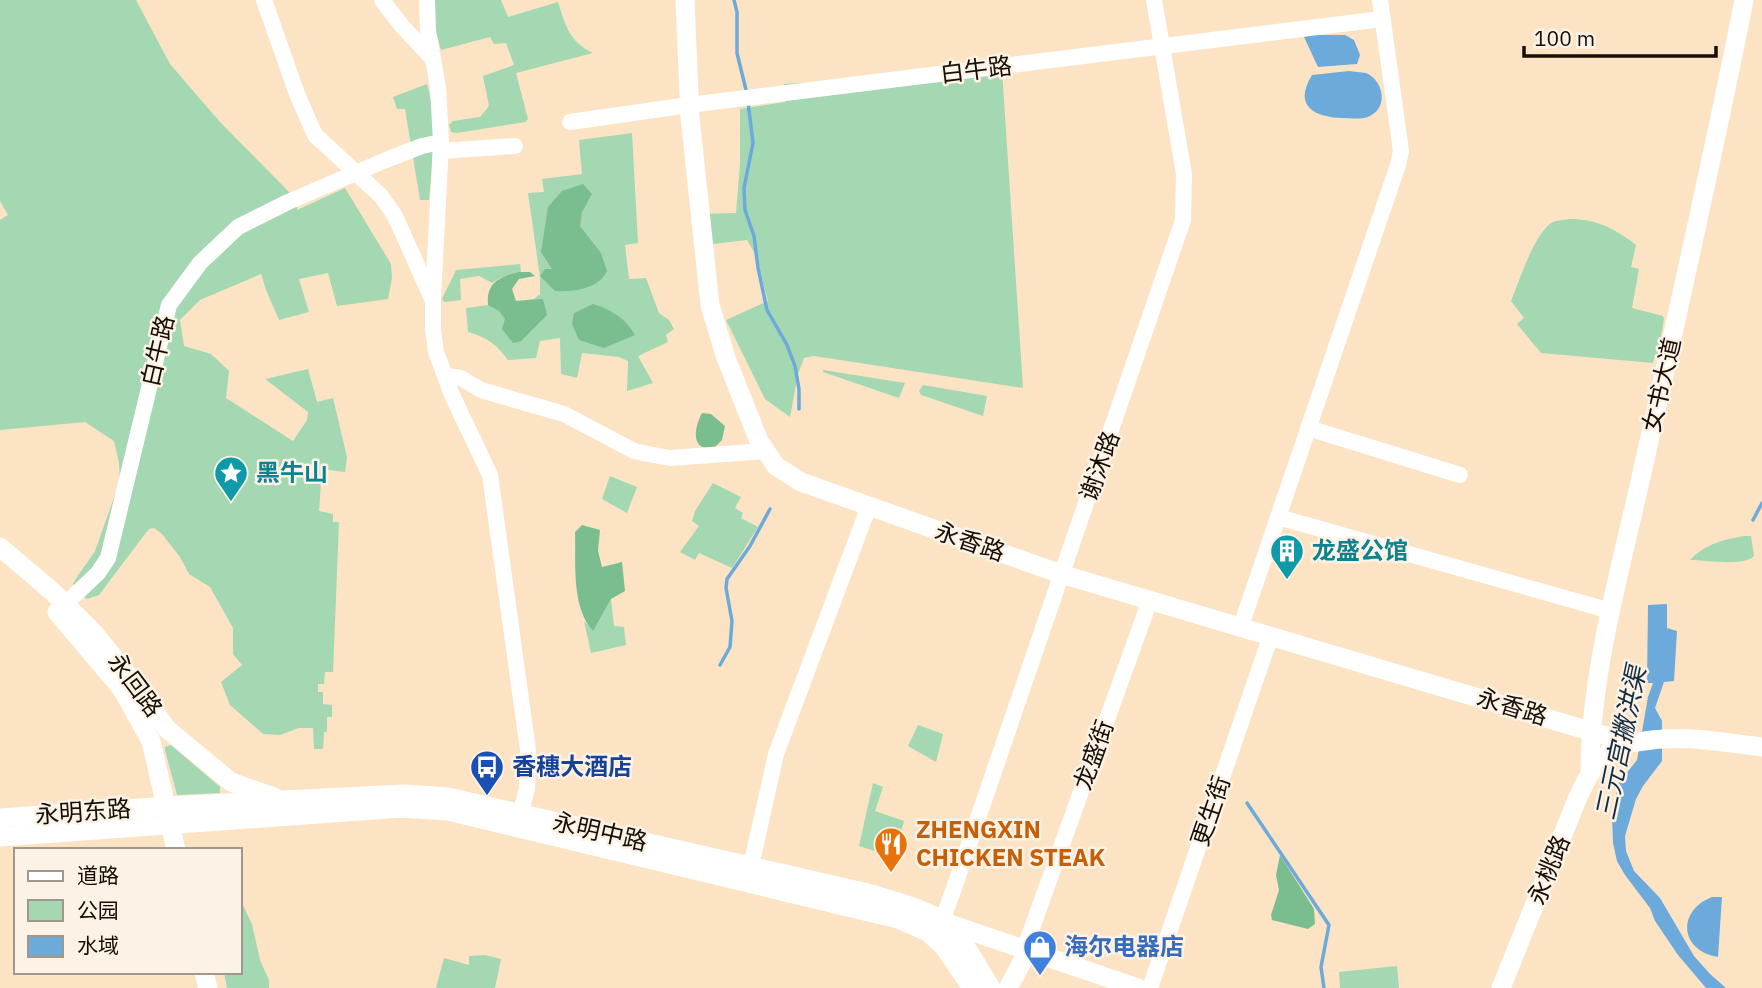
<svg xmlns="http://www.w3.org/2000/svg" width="1762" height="988" font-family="'IBM Plex Sans','Noto Sans SC',sans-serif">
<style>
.green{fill:#a3d8b3}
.forest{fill:#7abe90}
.water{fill:#6daadc}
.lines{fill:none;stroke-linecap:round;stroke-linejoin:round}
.stream{stroke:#6daadc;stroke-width:3.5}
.minor{stroke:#fff;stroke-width:16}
.major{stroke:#fff;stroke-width:19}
.labels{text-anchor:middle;stroke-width:5;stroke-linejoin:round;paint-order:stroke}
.street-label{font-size:24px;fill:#160e04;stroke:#fdf2e6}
.culture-label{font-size:24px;font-weight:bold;fill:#0d838f;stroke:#fdf2e6;text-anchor:start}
.transit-label{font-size:24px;font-weight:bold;fill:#164399;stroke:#fdf2e6;text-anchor:start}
.food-label{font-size:24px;font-weight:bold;fill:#c56008;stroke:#fdf2e6;text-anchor:start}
.shop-label{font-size:24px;font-weight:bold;fill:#366cbe;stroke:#fdf2e6;text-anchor:start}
.water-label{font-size:26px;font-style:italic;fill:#122d42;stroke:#fdf2e6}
</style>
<rect width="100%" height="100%" fill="#fce3c3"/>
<!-- green -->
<g class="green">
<path d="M0 0H136L170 64 220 122 298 201 297 210 345 188 391 264 392 278 388 299 337 306 328 273 299 279 309 312 279 320 266 290 261 274 200 300 180 320 184 346 211 354 229 371 226 398 293 441 307 420 308 412 265 379 308 369 317 402 333 398 347 457 345 472 322 469 319 511 333 514V522H339L333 672H325L324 684H318V692H323V704L332 705V717H327V732H324L323 749H314L313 728H299L280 735 263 734 230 705 221 682 242 665 233 654V628L210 587 189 574 180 557 162 534 154 528 149 529 145 534 99 595 87 599 76 591 73 584C79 572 88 563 95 551L120 481 119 463 114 441 85 422 0 430V220L8 215 0 201Z"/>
<path d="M432 0H501L508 17 558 2C566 27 569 41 593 53L516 73 528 119 525 122 457 133 451 132 449 125 453 121 480 117 489 106 483 76 514 65 506 43 494 44 490 37 441 50 433 22Z"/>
<polygon points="1002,70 1023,388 814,356 804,358 798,374 790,417 765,399 726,320 768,301 754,252 747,240 704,245 700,214 736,213 740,164 740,109 785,102 784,84"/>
<path d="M427 84C438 123 433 161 429 200H420L405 109H397L393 97Z"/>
<path d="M632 133 638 243 625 245 629 279 646 278 659 313 669 320 674 329 666 335 668 342 638 356 653 383 627 391 628 361 619 357 582 353 577 378 561 374 560 338 540 341 536 358 508 360C497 345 487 337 468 332L466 308 534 299 540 294V277L528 193 544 192 542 179 582 174 579 140Z"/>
<path d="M1570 219C1596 219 1616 229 1636 245L1631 267 1639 269 1632 308 1663 316 1664 319 1658 355H1655L1653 363 1541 353 1517 324 1524 318 1511 301C1519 282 1535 231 1553 222 1558 220 1565 220 1570 219Z"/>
<polygon points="520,264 521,272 500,278 492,283 479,276 460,279 461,300 444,302 442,299 456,270"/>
<polygon points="823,370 905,383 899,398 823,372"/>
<polygon points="923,385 987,396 983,416 921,395 919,391"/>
<polygon points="610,476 637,487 627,513 602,499"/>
<polygon points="713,483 741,497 735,508 743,513 741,518 758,527 732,568 699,553 695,560 680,552 699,526 692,521 695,511"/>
<path d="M1745 536H1751L1754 556C1743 567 1706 560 1690 560 1705 544 1725 539 1745 536Z"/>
<polygon points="611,599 614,626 624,627 626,645 591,653 584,621 593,630"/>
<polygon points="918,725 943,734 936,762 908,746"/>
<polygon points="171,745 220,787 220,793 177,795 165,750 165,747"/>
<polygon points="873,783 883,787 875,811 904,821 894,857 859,846"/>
<polygon points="240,899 252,924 260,960 269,980 269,988 227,988 224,972 240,972"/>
<polygon points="485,955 501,959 495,988 436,988 444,958 469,965 469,956"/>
<polygon points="1397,966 1399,988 1340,988 1339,972"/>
</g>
<!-- forest -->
<g class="forest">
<path d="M583 184 592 194 582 212 580 226 601 253 607 271C599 289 573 292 555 291L540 276 545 269H552L541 252 548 207 562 191Z"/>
<path d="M519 272H530L535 276 519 279 512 289 516 301 543 299 547 315 521 341 513 343 502 329 505 319 499 311 488 305C486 282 500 277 519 272Z"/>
<path d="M593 304C612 310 625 318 635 335L604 348 579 340 572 324 574 313Z"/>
<path d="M702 413 711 414 725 426 722 440 713 449C689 450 695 426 702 413Z"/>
<path d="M582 525 600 530 598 551 602 567 622 562 625 591 611 599 593 631C571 607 576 563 575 532Z"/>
<polygon points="1280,855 1314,909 1315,924 1308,929 1272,920 1271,915 1279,890 1276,875"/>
</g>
<!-- water -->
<g class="water">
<polygon points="1310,35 1345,35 1354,40 1360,55 1357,64 1318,67 1304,37"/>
<path d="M1349 71C1354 72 1361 72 1366 73 1383 80 1389 107 1370 116 1363 120 1350 118 1342 118 1314 117 1293 106 1312 75Z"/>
<polygon points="1667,604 1667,628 1677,631 1674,681 1664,682 1655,708 1662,721 1662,761 1643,786 1636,799 1625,836 1626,851 1634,871 1660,898 1694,956 1710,974 1726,988 1706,988 1678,955 1655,921 1650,908 1625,875 1617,861 1613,843 1612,817 1618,784 1637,760 1648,697 1653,683 1647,683 1648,605"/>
<path d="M1712 897H1722L1718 957C1680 951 1676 911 1712 897Z"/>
</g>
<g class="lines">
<!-- stream -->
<g class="stream">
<polyline points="734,0 737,12 737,53 747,94"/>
<polyline points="748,102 753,143 744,188 745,210 754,236 758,268 767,310 787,345 795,366 799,389 799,409"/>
<polyline points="1753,520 1762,503"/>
<polyline points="720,665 730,647 732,621 726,588 727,579 750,546 770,509"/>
<polyline points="1247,803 1329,925 1321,967 1324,988"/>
</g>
<!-- minor -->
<g class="minor">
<polyline points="264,0 297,94 315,135 381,196 395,216 433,301 433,329 436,352 452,395 490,475 528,750 527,789 520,814"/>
<polyline points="382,0 402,26 433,59"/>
<polyline points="427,0 428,31 438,87 441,142 433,299"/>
<polyline points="570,122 689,105 1382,19"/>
<polyline points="441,151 515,146"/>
<polyline points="447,376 461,378 481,390 564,414 634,451 648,454 670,458 766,451"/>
<polyline points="1308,428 1460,475"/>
<polyline points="1278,517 1611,611"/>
<polyline points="58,611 98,573 108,558 169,305 200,263 238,227 288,202 386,160 422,146 441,142"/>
<polyline points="1241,626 1398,165 1401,151 1380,0"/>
<polyline points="751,866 776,754 869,506"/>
<polyline points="937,929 942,921 953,891 1183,220 1184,174 1154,0"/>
<polyline points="1024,950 1150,600"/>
<polyline points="1150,988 1271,635"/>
</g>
<!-- major -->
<g class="major">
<polyline points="685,0 690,117 710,305 726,358 759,441 776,466 801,482 1061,574 1630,743"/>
<polyline points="0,547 54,593 94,633 129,676 167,729 231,782 274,797"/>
<polyline points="57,612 122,689 151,741 176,850"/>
<path d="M1590 771C1590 675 1621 567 1642 473 1677 315 1713 158 1744 0"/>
<path d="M0 818 167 806 404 794 448 797 872 894C893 901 926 909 943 922 964 938 977 966 991 988"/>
<polyline points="0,837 401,808 448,811 898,919 928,932 944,947 972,988"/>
<polyline points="947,923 1138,988"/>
<polyline points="204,972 208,988"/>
<polyline points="1008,988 1028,951"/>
<path d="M1501 988 1578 797C1587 778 1597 757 1617 747 1623 743 1632 743 1638 742 1684 734 1717 742 1762 747"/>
</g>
</g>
<!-- icons -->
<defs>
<g id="sight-pin" transform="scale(1.75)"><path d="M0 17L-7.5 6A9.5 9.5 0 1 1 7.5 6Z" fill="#0f9aa8" stroke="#fdf2e6"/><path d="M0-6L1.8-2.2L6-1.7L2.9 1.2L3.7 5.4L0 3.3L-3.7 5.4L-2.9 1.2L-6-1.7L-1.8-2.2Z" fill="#fff"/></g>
<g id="building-pin" transform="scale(1.75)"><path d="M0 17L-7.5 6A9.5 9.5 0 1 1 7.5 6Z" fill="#0f9aa8" stroke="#fdf2e6"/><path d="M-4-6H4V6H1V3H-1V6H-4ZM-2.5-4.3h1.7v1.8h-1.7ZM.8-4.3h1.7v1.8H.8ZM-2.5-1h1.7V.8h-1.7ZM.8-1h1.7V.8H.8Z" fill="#fff"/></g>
<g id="bus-pin" transform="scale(1.75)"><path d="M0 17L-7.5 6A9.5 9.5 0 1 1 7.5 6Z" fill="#1a4fb4" stroke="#fdf2e6"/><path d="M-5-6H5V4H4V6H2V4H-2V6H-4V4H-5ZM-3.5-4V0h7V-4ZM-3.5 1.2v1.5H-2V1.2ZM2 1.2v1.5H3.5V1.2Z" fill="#fff"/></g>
<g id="restaurant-pin" transform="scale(1.75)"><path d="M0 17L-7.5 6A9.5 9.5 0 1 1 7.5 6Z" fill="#e8710a" stroke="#fdf2e6"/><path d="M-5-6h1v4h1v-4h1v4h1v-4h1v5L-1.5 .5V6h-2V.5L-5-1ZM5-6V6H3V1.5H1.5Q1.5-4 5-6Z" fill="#fff"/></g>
<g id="shop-pin" transform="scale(1.75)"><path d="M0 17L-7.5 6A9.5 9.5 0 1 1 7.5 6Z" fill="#3f7fe0" stroke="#fdf2e6"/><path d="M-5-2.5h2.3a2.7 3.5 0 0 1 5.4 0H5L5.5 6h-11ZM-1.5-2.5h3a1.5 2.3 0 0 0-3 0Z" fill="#fff"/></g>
</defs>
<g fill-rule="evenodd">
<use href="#sight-pin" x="231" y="473"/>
<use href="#building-pin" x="1287" y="551"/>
<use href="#bus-pin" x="487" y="767"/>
<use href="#restaurant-pin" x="891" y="844"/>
<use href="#shop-pin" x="1040" y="947"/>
</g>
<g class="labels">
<!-- street labels -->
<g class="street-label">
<text transform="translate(976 70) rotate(-7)" y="8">白牛路</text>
<text transform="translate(158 351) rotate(-77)" y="8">白牛路</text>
<text transform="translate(1662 385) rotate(-77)" y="8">女书大道</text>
<text transform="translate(1100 466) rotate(-70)" y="8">谢沐路</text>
<text transform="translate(970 542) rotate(19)" y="8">永香路</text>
<text transform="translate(135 685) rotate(53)" y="8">永回路</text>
<text transform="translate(1512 707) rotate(17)" y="8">永香路</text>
<text transform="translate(1094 755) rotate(-70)" y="8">龙盛街</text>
<text transform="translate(1211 811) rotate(-71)" y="8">更生街</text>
<text transform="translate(83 812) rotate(-4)" y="8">永明东路</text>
<text transform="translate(600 832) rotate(13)" y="8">永明中路</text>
<text transform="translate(1549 870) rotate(-68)" y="8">永桃路</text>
</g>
<!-- culture labels -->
<g class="culture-label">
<text x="256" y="481">黑牛山</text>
<text x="1312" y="559">龙盛公馆</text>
</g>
<!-- transit labels -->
<g class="transit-label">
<text x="512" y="775">香穗大酒店</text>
</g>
<!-- food labels -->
<g class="food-label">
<text x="916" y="838">ZHENGXIN<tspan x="916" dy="28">CHICKEN STEAK</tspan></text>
</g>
<!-- shop labels -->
<g class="shop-label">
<text x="1064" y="955">海尔电器店</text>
</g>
<!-- water labels -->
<g class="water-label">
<text transform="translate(1621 743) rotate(-78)" y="9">三元宫撇洪渠</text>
</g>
</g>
<!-- legend -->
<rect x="14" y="848" width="228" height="126" fill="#fdf2e6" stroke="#a1978c" stroke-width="2"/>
<rect x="28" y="871" width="35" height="10" fill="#ffffff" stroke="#a1978c" stroke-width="2"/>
<text x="77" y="883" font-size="21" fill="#160e04">道路</text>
<rect x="28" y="900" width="35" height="21" fill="#a3d8b3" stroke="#a1978c" stroke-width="2"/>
<text x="77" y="918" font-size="21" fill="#160e04">公园</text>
<rect x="28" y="936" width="35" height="21" fill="#6daadc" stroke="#a1978c" stroke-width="2"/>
<text x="77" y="953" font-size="21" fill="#160e04">水域</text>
<!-- scale -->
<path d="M1524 46v10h192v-10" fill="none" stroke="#160e04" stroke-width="3.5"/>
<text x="1534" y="46" font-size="21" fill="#160e04" stroke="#fdf2e6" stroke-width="5" paint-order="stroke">100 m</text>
</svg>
